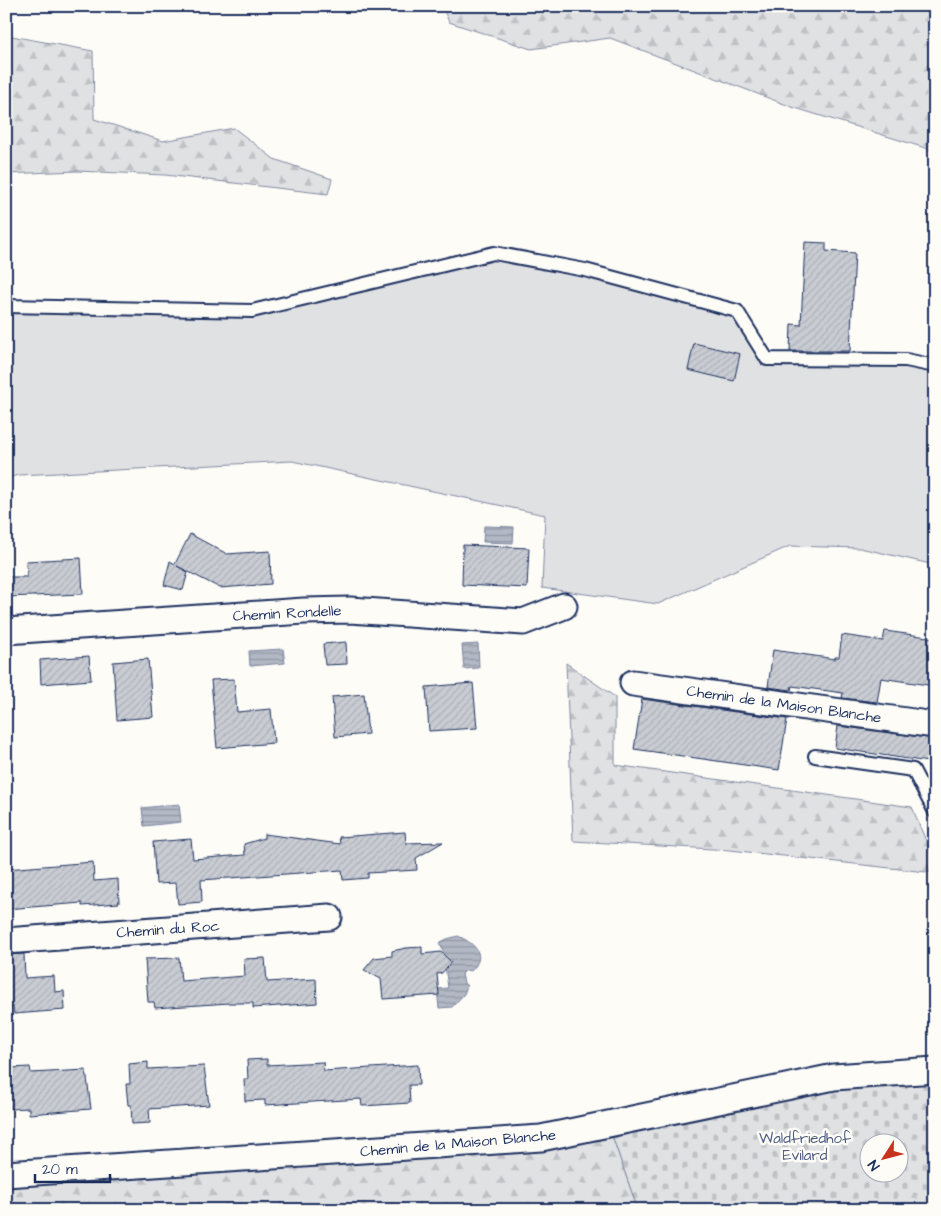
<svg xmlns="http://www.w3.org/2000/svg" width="941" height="1216" font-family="'Architects Daughter',sans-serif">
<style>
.green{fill:#e0e1e3;stroke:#7e88a0}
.forest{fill:url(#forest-firs);stroke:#7e88a0}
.cemetery{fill:url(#cemetery-stones);stroke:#7e88a0;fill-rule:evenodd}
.water{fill:url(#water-rules);stroke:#76819c}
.building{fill:url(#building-hatch);stroke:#1b2f5e}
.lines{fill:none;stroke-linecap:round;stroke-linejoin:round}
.lane-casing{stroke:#1b2f5e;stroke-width:16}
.street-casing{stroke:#1b2f5e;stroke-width:29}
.lane{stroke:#fdfcf7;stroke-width:12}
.street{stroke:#fdfcf7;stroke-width:25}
.labels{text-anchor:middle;stroke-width:5;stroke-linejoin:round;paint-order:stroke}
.street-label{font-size:15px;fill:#1b2f5e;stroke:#fdfcf7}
.park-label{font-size:15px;fill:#4c5c7f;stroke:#fdfcf7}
</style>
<defs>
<pattern id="forest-firs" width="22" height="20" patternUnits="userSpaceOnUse" patternTransform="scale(1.25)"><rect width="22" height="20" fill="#e0e1e3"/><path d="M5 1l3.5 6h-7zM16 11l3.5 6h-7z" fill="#c0c1c5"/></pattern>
<pattern id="cemetery-stones" width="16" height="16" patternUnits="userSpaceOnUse" patternTransform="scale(1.25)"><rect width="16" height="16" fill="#e0e1e3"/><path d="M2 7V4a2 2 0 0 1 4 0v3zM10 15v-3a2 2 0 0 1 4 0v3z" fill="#c0c1c5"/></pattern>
<pattern id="water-rules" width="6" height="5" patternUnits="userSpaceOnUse" patternTransform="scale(1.25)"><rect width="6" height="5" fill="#b3b8c5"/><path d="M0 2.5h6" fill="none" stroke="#9196a3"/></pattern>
<pattern id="building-hatch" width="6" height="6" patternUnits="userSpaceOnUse" patternTransform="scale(1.25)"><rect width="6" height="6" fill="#c9ccd3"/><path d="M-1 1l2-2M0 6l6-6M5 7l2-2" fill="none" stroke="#acb0b8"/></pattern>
</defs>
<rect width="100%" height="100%" fill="#fdfcf7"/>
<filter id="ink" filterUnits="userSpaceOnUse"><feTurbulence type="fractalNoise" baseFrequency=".02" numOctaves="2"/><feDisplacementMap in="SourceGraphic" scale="10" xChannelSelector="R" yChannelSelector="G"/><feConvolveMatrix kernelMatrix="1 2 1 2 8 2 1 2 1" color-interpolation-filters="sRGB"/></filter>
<g filter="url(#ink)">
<!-- green -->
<polygon class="green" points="494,253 737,311 767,359 935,366 935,565 860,548 790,546 658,604 542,588 545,515 292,461 19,475 6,478 6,306 252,311"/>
<!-- forest -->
<g class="forest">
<polygon points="442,6 935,6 935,151 792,107 610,38 531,49 449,22"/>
<polygon points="6,35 93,51 94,119 163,141 234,128 274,159 332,179 328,194 165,175 77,171 6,174"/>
<polygon points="566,663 615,697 615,765 912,807 935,863 935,873 730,850 573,841"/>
<polygon points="608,1124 638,1210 6,1210 6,1174"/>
</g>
<!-- cemetery -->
<path class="cemetery" d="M935 1070V1210H638L608 1124ZM868 1144H898V1174H868Z"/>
<!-- water -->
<g class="water">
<polygon points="484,526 514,527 513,543 483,542"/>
<polygon points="478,644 479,668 464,669 462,645"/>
<polygon points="283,649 285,663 250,666 249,651"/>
<polygon points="179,804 181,822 144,826 142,808"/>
<path d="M458 936C474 943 488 955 471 971L466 970 462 974 464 983 467 986 464 994 452 1007 439 1008 437 989 448 988 443 950 439 943 447 939Z"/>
</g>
<!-- building -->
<g class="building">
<polygon points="805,242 826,243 826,251 855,253 850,351 790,351 791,324 801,325"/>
<polygon points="694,343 740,354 734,381 688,370"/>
<polygon points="190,534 227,554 270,551 271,584 220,588 177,566 188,572 183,590 164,585 170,561 175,564"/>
<polygon points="463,545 529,548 527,588 462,585"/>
<polygon points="81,558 83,594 6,597 6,577 27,577 26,561"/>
<polygon points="885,631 935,638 935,686 881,678 877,702 842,698 843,693 792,686 791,690 768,687 773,650 835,659 835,657 839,657 842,635 883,641"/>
<polygon points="346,642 347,664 325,665 323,644"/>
<polygon points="89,656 91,680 41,684 40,660"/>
<polygon points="148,659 153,717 117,720 113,662"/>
<polygon points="234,679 237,712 271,709 274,743 217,748 211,680"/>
<polygon points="473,683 477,728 429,731 426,687"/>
<polygon points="364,694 368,734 335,737 332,697"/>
<polygon points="642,699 787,719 779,770 634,749"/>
<polygon points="838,726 935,739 935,763 835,748"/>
<polygon points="405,832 406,843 443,842 416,858 417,870 368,873 368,878 343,880 342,870 201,880 202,902 178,904 176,883 156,884 153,842 191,839 193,859 245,855 244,844 264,838 264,834 340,844 339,837"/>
<polygon points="93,862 94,881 118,879 119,903 82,906 82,903 6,909 6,869"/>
<polygon points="422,947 422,954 441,952 451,962 442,973 437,974 439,995 383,999 381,979 364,970 374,958 392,956 392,951 406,948"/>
<polygon points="24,954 25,978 54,976 55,992 64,991 65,1010 14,1014 13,1007 6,1008 6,955"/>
<polygon points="179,958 181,981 245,976 244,959 265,958 267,982 316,979 317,1003 253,1008 253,1003 229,1003 155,1008 154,1002 148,1002 145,959"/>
<polygon points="267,1059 267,1065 323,1062 324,1071 418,1065 419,1085 409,1085 410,1103 362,1106 361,1099 265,1105 265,1100 245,1101 244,1079 248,1079 247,1060"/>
<polygon points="148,1062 148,1069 204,1066 209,1105 149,1109 150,1123 132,1124 131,1105 128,1105 126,1084 130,1084 129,1064"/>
<polygon points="30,1067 31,1073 86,1070 91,1109 29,1114 29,1108 10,1109 9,1088 12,1088 11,1068"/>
</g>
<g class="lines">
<!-- lane casing -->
<g class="lane-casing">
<g id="lane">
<polyline points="6,306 252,311 494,253 585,270 737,311 767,359 906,360 935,366"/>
<polyline points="815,756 913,770 935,812"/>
</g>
</g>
<!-- street casing -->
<g class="street-casing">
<g id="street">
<polyline points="6,631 304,611 350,610 523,622 564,606"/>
<polyline points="633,683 935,725"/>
<polyline points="6,941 329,917"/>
<polyline points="6,1174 541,1138 834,1077 935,1070"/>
</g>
</g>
<!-- lane -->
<use href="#lane" class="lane"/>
<!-- street -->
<use href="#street" class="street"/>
</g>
</g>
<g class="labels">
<!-- street labels -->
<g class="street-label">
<text transform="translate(287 613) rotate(-3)" y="5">Chemin Rondelle</text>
<text transform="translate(784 704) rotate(8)" y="5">Chemin de la Maison Blanche</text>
<text transform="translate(168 929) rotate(-4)" y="5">Chemin du Roc</text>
<text transform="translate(458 1143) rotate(-5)" y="5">Chemin de la Maison Blanche</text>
</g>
<!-- park labels -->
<g class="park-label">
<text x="805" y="1143">Waldfriedhof<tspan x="805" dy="17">Evilard</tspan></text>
</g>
</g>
<!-- margin -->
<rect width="941" height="1216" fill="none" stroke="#fdfcf7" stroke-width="25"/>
<rect x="12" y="12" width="916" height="1191" fill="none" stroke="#1b2f5e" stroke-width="2" filter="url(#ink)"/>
<!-- north arrow -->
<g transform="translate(884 1158) rotate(234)"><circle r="24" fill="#fdfcf7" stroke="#a3aaba"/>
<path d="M0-4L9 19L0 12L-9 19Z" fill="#c8321e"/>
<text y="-8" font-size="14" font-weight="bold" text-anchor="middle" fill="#1b2f5e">N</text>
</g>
<!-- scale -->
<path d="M35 1174v8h75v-8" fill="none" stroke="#1b2f5e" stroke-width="2.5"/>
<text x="42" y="1174" font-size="15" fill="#1b2f5e" stroke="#fdfcf7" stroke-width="4" paint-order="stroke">20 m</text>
</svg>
